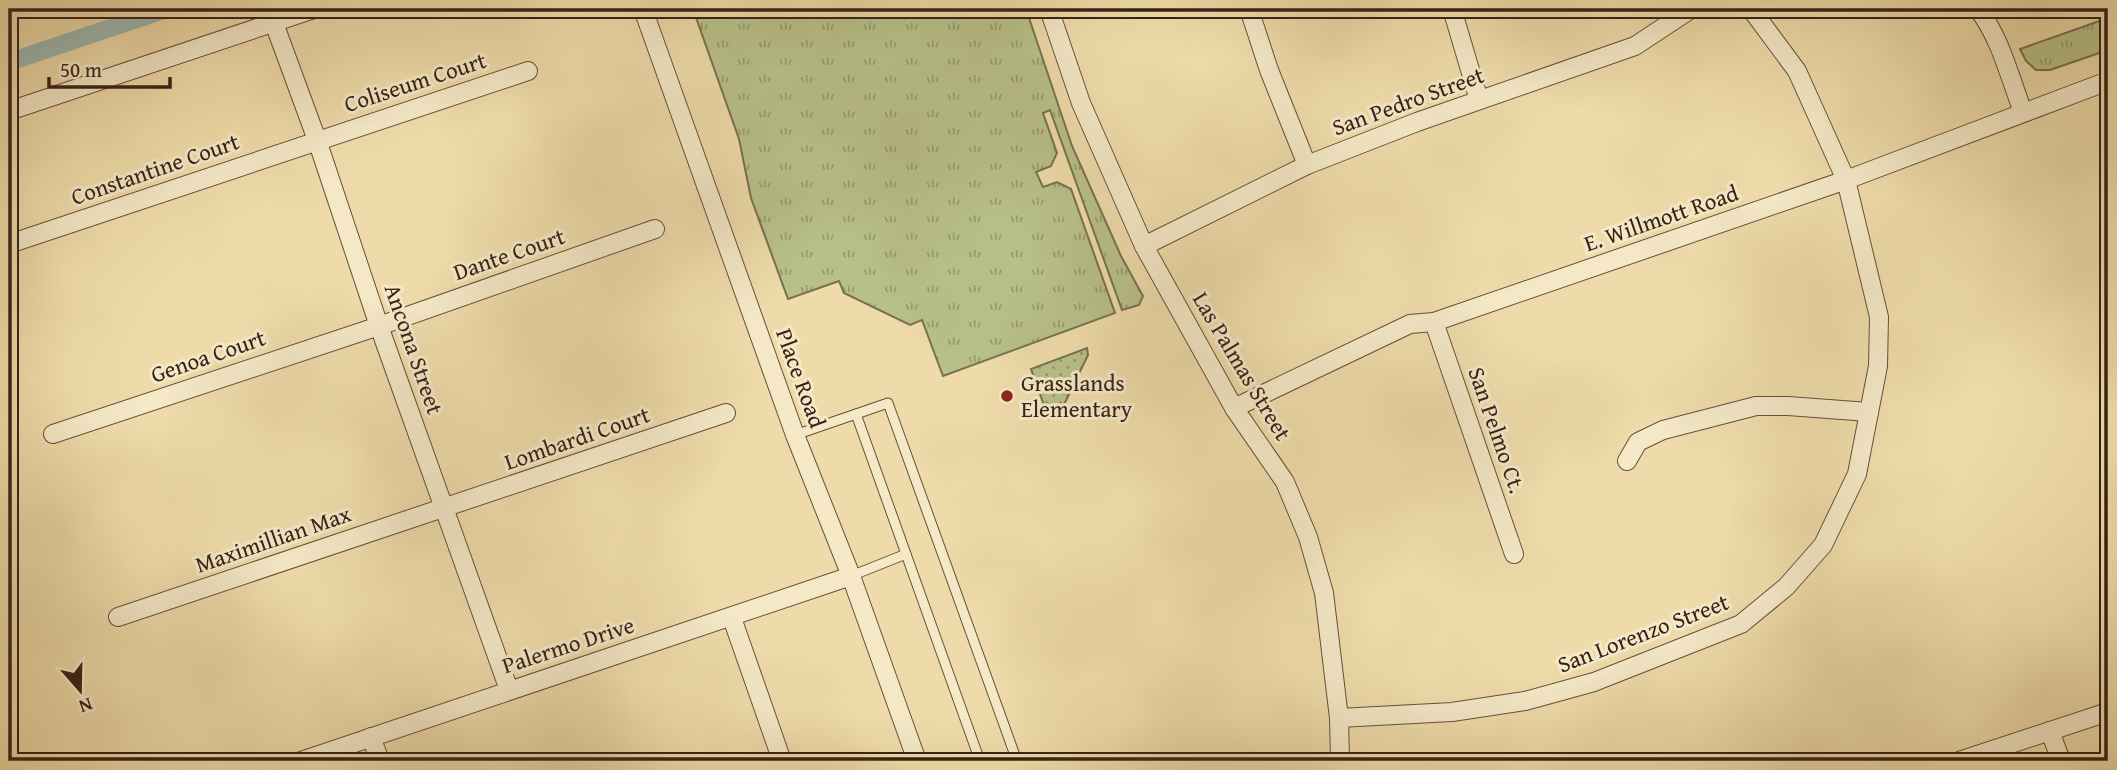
<svg xmlns="http://www.w3.org/2000/svg" width="2117" height="770" font-family="'Gentium Book Plus',serif">
<style>
.grass{fill:url(#grass-tufts);stroke:#787150;stroke-width:2}
.park{fill:url(#park-dots);stroke:#787150;stroke-width:2}
.lines{fill:none;stroke-linecap:round;stroke-linejoin:round}
.canal{stroke:#9cb9b1;stroke-width:18}
.service-casing{stroke:#65503b;stroke-width:11}
.minor-casing{stroke:#65503b;stroke-width:20}
.service{stroke:#f4e8c7;stroke-width:9}
.minor{stroke:#f4e8c7;stroke-width:18}
.poi-dot{fill:#8f2418;stroke:#f4e8c7;stroke-width:2.5}
.labels{text-anchor:middle;stroke-width:6;stroke-linejoin:round;paint-order:stroke}
.street-label{font-size:23px;fill:#372216;stroke:#f4e8c7}
.poi-label{font-size:23px;fill:#372216;stroke:#f4e8c7;text-anchor:start}
</style>
<defs>
<pattern id="grass-tufts" width="24" height="20" patternUnits="userSpaceOnUse" patternTransform="scale(1.75)"><rect width="24" height="20" fill="#b8c089"/><path d="M3 7l-1-3M5 7V3M7 7l1-3M15 17l-1-3M17 17v-4M19 17l1-3" fill="none" stroke="#969c6f"/></pattern>
<pattern id="park-dots" width="8" height="8" patternUnits="userSpaceOnUse" patternTransform="scale(1.75)"><rect width="8" height="8" fill="#b8c089"/><path d="M2 2h.1M6 6h.1" fill="none" stroke="#969c6f" stroke-width="1.8" stroke-linecap="round"/></pattern>
</defs>
<rect width="100%" height="100%" fill="#eedba9"/>
<filter id="stains"><feTurbulence type="fractalNoise" baseFrequency=".00286" numOctaves="4"/><feColorMatrix values="0 0 0 0 .2 0 0 0 0 .09 0 0 0 0 .02 0 0 0 .5 -.17"/></filter>
<radialGradient id="worn" r=".72"><stop offset=".6" stop-color="#630" stop-opacity="0"/><stop offset="1" stop-color="#630" stop-opacity=".3"/></radialGradient>
<!-- grass -->
<g class="grass">
<polygon points="693,9 1026,9 1072,146 1121,256 1143,296 1139,305 1122,310 1050,110 1043,113 1057,153 1051,166 1036,172 1043,187 1057,182 1071,189 1115,313 943,376 922,320 910,325 844,293 839,281 788,299 751,198 739,139"/>
<polygon points="2108,18 2108,50 2050,70 2036,70 2026,61 2020,49"/>
</g>
<!-- park -->
<polygon class="park" points="1087,348 1088,355 1059,415 1049,419 1031,369"/>
<g class="lines">
<!-- canal -->
<polyline class="canal" points="9,62 167,9"/>
<!-- service casing -->
<g class="service-casing">
<g id="service">
<polyline points="856,414 906,554"/>
<polyline points="795,435 888,403 1017,761"/>
<polyline points="851,576 906,554 980,761"/>
</g>
</g>
<!-- minor casing -->
<g class="minor-casing">
<g id="minor">
<polyline points="643,9 795,435 851,576 917,761"/>
<polyline points="1049,9 1081,103 1144,246 1234,408 1285,482 1308,537 1324,593 1339,718 1340,761"/>
<polyline points="1249,9 1269,70 1307,165"/>
<polyline points="1452,9 1479,100"/>
<path d="M1978 9C2000 37 2010 78 2023 112"/>
<polyline points="274,23 317,140 379,326 509,690"/>
<polyline points="9,111 314,9"/>
<polyline points="9,244 528,71"/>
<polyline points="1144,246 1307,165 1417,122 1635,46 1691,9"/>
<polyline points="1434,322 1514,554"/>
<polyline points="1234,408 1410,324 1434,322 1846,180 2108,81"/>
<polyline points="53,434 379,326 655,229"/>
<polyline points="1627,461 1638,442 1663,430 1756,406 1788,406 1869,412"/>
<polyline points="118,617 726,413"/>
<polyline points="732,618 782,761"/>
<polyline points="1339,718 1452,712 1525,701 1594,682 1741,624 1786,587 1823,545 1857,474 1878,366 1879,317 1846,180 1797,71 1751,9"/>
<polyline points="2050,731 2061,761"/>
<polyline points="371,737 380,761"/>
<polyline points="301,761 851,576"/>
<polyline points="1959,761 2108,712"/>
</g>
</g>
<!-- service -->
<use href="#service" class="service"/>
<!-- minor -->
<use href="#minor" class="minor"/>
</g>
<!-- markers -->
<circle class="poi-dot" cx="1007" cy="396" r="7"/>
<g class="labels">
<!-- street labels -->
<g class="street-label">
<text transform="translate(415 82) rotate(-18)" y="8">Coliseum Court</text>
<text transform="translate(1408 101) rotate(-20)" y="8">San Pedro Street</text>
<text transform="translate(155 169) rotate(-19)" y="8">Constantine Court</text>
<text transform="translate(1661 218) rotate(-19)" y="8">E. Willmott Road</text>
<text transform="translate(509 254) rotate(-19)" y="8">Dante Court</text>
<text transform="translate(414 349) rotate(71)" y="8">Ancona Street</text>
<text transform="translate(208 356) rotate(-19)" y="8">Genoa Court</text>
<text transform="translate(1242 366) rotate(59)" y="8">Las Palmas Street</text>
<text transform="translate(801 378) rotate(70)" y="8">Place Road</text>
<text transform="translate(1497 430) rotate(71)" y="8">San Pelmo Ct.</text>
<text transform="translate(577 438) rotate(-19)" y="8">Lombardi Court</text>
<text transform="translate(273 539) rotate(-19)" y="8">Maximillian Max</text>
<text transform="translate(1643 633) rotate(-21)" y="8">San Lorenzo Street</text>
<text transform="translate(568 645) rotate(-18)" y="8">Palermo Drive</text>
</g>
<!-- poi labels -->
<g class="poi-label">
<text x="1021" y="391">Grasslands<tspan x="1021" dy="26">Elementary</tspan></text>
</g>
</g>
<!-- margin -->
<rect width="2117" height="770" fill="none" stroke="#eedba9" stroke-width="35"/>
<rect x="10" y="10" width="2096" height="749" fill="none" stroke="#372216" stroke-width="3.5"/>
<rect x="18" y="18" width="2082" height="735" fill="none" stroke="#372216" stroke-width="2"/>
<!-- north arrow -->
<g transform="translate(80 690) rotate(160)" stroke="#f4e8c7" stroke-width="5" paint-order="stroke">
<path d="M0-5L12 26L0 18L-12 26Z" fill="#372216"/>
<text y="-10" font-size="19" font-weight="bold" text-anchor="middle" fill="#372216">N</text>
</g>
<!-- scale -->
<path d="M49 77v10h121v-10" fill="none" stroke="#372216" stroke-width="3.5"/>
<text x="60" y="77" font-size="21" fill="#372216" stroke="#f4e8c7" stroke-width="5" paint-order="stroke">50 m</text>
<rect width="100%" height="100%" filter="url(#stains)"/>
<rect width="100%" height="100%" fill="url(#worn)"/>
</svg>
